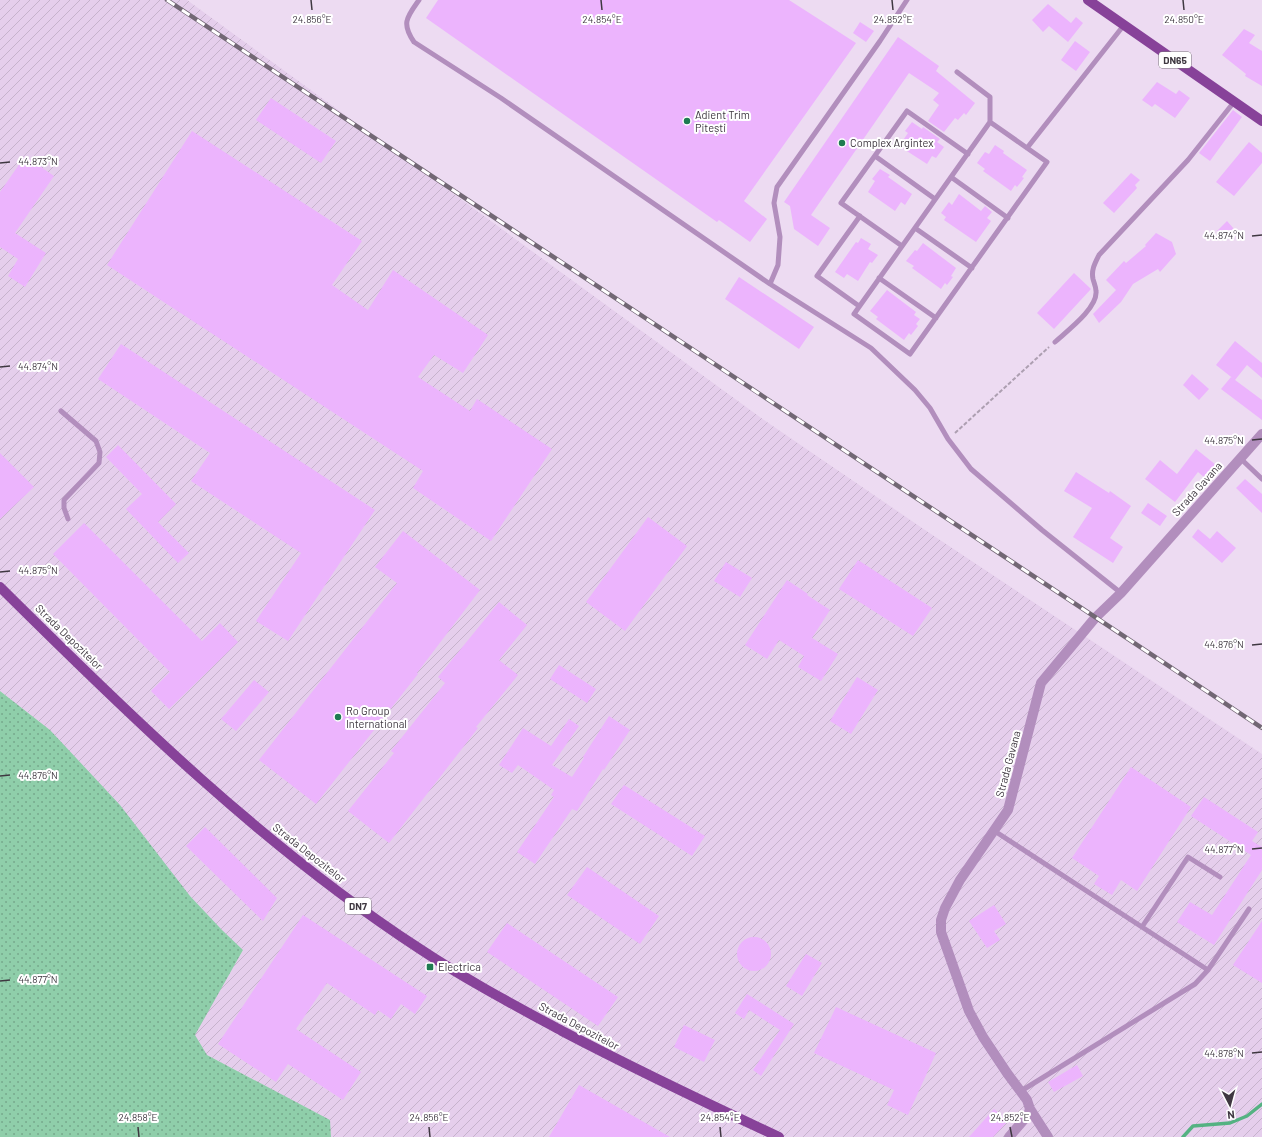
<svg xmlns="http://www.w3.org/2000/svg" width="1262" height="1137" viewBox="0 0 1262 1137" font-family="Barlow,sans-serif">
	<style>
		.industrial { fill: url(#industrial-furrows) }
		.grass { fill: url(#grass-dots) }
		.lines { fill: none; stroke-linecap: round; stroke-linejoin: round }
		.stream { stroke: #54b282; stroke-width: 3.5 }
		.building { fill: #ecb4fd }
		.path { stroke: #ad9fb1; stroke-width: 2; stroke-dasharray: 4 2; stroke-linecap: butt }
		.lane { stroke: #b28ebd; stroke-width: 5 }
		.street { stroke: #b28ebd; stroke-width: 10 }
		.primary { stroke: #874299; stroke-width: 10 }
		.rail-casing { stroke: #726774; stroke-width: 4.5 }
		.rail { stroke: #fff; stroke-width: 3; stroke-dasharray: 9; stroke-linecap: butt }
		.ticks { fill: none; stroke: #3f3841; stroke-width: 1.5 }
		.poi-dot { fill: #1e7b51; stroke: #fff; stroke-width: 1.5 }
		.labels { text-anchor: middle; stroke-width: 4; stroke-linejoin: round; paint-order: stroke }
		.shield { fill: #fff; stroke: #79747a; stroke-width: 1 }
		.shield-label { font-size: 10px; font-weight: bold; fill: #3f3841 }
		.poi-label { font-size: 11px; fill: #3f3841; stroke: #fff; text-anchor: start }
		.street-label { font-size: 11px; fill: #3f3841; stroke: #fff }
		.ticks-label { font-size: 10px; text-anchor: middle; fill: #3f3841; stroke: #fff; stroke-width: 4; stroke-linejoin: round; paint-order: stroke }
	</style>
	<defs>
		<pattern id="industrial-furrows" width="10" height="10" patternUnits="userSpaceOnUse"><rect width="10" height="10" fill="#e5ceec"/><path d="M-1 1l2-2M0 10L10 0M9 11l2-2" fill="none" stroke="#c6b2cc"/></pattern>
		<pattern id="grass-dots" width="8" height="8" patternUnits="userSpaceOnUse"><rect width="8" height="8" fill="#8fceaa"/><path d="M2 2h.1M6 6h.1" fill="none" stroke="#76a88c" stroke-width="1.8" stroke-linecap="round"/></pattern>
	</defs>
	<rect width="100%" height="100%" fill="#eddbf2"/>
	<path class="industrial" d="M0,0H187L764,420L928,532L1262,754V1137H331L329,1120L207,1055L194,1035L243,950L222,930L190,896L50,730L0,691Z"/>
	<path class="grass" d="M0,691L50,730L120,805L190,896L222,930L243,950L195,1035L207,1055L330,1120L331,1137H0Z"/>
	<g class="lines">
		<path class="stream" d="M1183,1137L1193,1126L1230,1123L1247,1116L1262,1104"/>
	</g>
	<path class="building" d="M438,0H789L856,43L744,201L767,219L750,242L719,220L717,222L426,18Z
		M1048,4L1071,23L1076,17L1083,23L1068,42L1049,26L1043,32L1032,20Z
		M860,22L874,31L866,42L853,33Z
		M1244,29L1255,35L1249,43L1262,51V86L1245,76L1246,74L1222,55Z
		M898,37L939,66L936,71L975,103L966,115L964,113L958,120L955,118L944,132L928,121L939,105L933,100L939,93L909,73L811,215L830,228L818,246L794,229L790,206L784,202Z
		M1075,41L1090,52L1076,71L1061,60Z
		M1157,82L1176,94L1179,90L1190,98L1175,118L1155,104L1152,107L1142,100Z
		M271,98L336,141L321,163L256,120Z
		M1233,110L1242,117L1210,161L1199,153Z
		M912,122L922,129L923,127L940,139L937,142L944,147L936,158L932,156L927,164L899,146L908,133L905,131Z
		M192,131L362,241L332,285L368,310L393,270L488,335L463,373L434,355L418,377L470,411L477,399L552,449L491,541L413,488L423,471L107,265Z
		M1249,142L1262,153V163L1234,196L1216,182Z
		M995,145L1004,151L1003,153L1027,170L1022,177L1024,178L1017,187L1015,185L1011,191L983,171L985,169L977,163L985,152L989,154Z
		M25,156L54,176L15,233L46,253L25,287L8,276L18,259L0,247V192Z
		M880,169L890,175L888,177L912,194L905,205L901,202L895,211L868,192L875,181L872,179Z
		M1131,173L1140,180L1135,185L1137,188L1114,213L1103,203Z
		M959,194L981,211L985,206L992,212L987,218L991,221L976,242L944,220L946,217L941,213L949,202L952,205Z
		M1227,221L1234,229L1225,238L1217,231Z
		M1156,233L1172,242L1176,254L1160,272L1158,269L1133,284L1121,302L1099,323L1093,314L1116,290L1106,280L1124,261L1126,263L1146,246L1145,245Z
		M861,238L871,244L868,249L878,255L872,263L870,262L858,281L847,274L844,278L835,272L856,242L858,243Z
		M923,243L956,268L951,276L953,277L947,285L945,283L941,289L912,268L914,266L906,261L915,250L917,251Z
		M1074,273L1091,289L1054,329L1037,313Z
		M739,277L814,327L799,349L725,299Z
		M887,290L916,312L914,315L920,319L916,324L918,326L911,335L909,333L904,340L876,319L878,317L870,311Z
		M1235,341L1262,363V378L1247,365L1235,380L1216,365Z
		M121,344L375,510L288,641L256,621L301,553L191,481L210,453L98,379Z
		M1192,374L1209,389L1199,400L1183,385Z
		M1231,377L1262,400V420L1221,389Z
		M118,445L176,504L158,522L189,553L178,563L126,509L142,494L106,457Z
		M1196,449L1216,465L1205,478L1198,472L1175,502L1145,479L1160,460L1177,474Z
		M0,453L34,487L0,519Z
		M1076,472L1109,493L1110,491L1131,506L1110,538L1123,547L1113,563L1073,537L1092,508L1064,491Z
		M1245,479L1262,494V513L1236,488Z
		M1148,503L1167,516L1160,526L1141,513Z
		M648,517L687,546L625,631L586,602Z
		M84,523L202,641L220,623L238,642L169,709L151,691L170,672L53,554Z
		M1198,529L1210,539L1217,531L1236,548L1222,563L1192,537Z
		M403,531L480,590L417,673L418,674L316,804L259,760L397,583L375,567Z
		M858,560L932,608L913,636L839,589Z
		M726,562L752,578L740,597L714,581Z
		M787,580L808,594L807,595L830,610L812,638L838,654L821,681L798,667L804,656L779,640L767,659L745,645Z
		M499,602L527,625L499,660L518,675L476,727L478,728L389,843L348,811L394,753L391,751L445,683L438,677Z
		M559,665L596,689L587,703L550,679Z
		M857,677L878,690L851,734L830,721Z
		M254,680L269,692L236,731L221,719Z
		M609,716L630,730L604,770L603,769L577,811L572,809L535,864L517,852L554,797L551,795L554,790L518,765L512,773L499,765L523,728L551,746L569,719L579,726L552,765L572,777L584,758L583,757Z
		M1131,767L1191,807L1137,891L1121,880L1112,895L1094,884L1099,876L1072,858Z
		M624,785L705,836L692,856L611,804Z
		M1204,797L1258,832L1252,841L1262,847V870L1214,945L1177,922L1190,902L1212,915L1251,855L1191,816Z
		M205,827L277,898L263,921L186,846Z
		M587,867L659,916L640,944L567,895Z
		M994,905L1006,924L994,931L1000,940L987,948L969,921Z
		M303,915L427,996L415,1014L401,1004L391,1019L378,1010L375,1015L327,983L296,1029L361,1072L343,1100L288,1064L276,1082L218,1044Z
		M1262,921V983L1233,965Z
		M507,923L618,997L598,1026L487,952Z
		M737 954a17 17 0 1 1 34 0a17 17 0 1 1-34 0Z
		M806,954L822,963L802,996L786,986Z
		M747,994L794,1024L761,1076L753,1070L780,1030L749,1010L744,1019L735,1013Z
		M836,1007L936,1053L908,1115L887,1105L894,1090L814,1053Z
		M684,1025L715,1040L704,1062L674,1047Z
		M1077,1065L1083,1076L1054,1092L1048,1082Z
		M579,1085L670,1137H549Z
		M994,1109L1008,1121L993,1137H969Z"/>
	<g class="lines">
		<path class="path" d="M955,433L1049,347"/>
		<path class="lane" d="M419,0C407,17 401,23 414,42L501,98L770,284L871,348L915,390L930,408L948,439L971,469L1042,530L1121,593
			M957,72L990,97V122L854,314L910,354L1047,162L990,122
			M1027,148L1124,25
			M875,156L935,199
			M951,177L1008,218
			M915,228L972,268
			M902,246L841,203L907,111L968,154
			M879,278L936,318
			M770,284L778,265L780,237L774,203L777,187L880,41L907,0
			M859,306L817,276L860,216
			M1055,342C1067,331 1098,308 1096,291C1096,287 1094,283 1093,279C1091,270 1095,263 1099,255L1188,160L1234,102
			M61,411L96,441L100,452L99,463L64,500V508L68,519
			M1240,458L1262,479
			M993,830L1208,970
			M1142,927L1188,857L1220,877
			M1021,1091L1195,984L1208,970L1249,909"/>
		<path class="street" d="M1030,1109L1048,1137
			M1009,1137L1028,1115L1030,1109L1027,1100L1007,1073L983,1037L969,1011L941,932V920L945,908L960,880L1008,810L1041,683L1095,618L1121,593L1262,434"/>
		<path class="primary" d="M1088,0L1262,121
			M0,587C131,717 265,848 420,949C465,979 514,1005 562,1031C633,1068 706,1103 779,1137"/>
		<g class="rail-casing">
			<path id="rail" d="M167,0L1262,728"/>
		</g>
		<use href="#rail" class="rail"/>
	</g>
	<path class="ticks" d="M311,0L312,10M601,0L602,10M892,0L893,10M1183,0L1184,10M0,163L10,162M1252,236L1262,235M0,367L10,366M1252,440L1262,439M0,572L10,571M1252,645L1262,644M0,776L10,775M1252,849L1262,848M0,981L10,980M1252,1053L1262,1052M138,1127L139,1137M429,1127L430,1137M720,1127L721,1137M1010,1127L1012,1137"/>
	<g class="poi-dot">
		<circle cx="687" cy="121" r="4"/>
		<circle cx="842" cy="143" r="4"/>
		<circle cx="338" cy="717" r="4"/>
		<rect x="426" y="963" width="8" height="8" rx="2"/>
	</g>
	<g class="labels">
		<g class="shield">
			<rect x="1159" y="52" width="32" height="16" rx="3"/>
			<rect x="345" y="898" width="26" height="16" rx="3"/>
		</g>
		<g class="shield-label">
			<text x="1175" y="64">DN65</text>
			<text x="358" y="910">DN7</text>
		</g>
		<g class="poi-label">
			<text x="695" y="119">Adient Trim<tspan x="695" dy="13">Pitești</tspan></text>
			<text x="850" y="147">Complex Argintex</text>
			<text x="346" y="715">Ro Group<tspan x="346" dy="13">International</tspan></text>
			<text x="438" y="971">Electrica</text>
		</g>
		<g class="street-label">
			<text transform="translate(1197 489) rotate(-48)" y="4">Strada Gavana</text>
			<text transform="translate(69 637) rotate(44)" y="4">Strada Depozitelor</text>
			<text transform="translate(1008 764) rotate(-75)" y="4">Strada Gavana</text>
			<text transform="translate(309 853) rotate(38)" y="4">Strada Depozitelor</text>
			<text transform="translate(579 1026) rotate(28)" y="4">Strada Depozitelor</text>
		</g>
	</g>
	<g class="ticks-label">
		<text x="312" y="23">24.856°E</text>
		<text x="602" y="23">24.854°E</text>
		<text x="893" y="23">24.852°E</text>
		<text x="1184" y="23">24.850°E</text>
		<text x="38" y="165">44.873°N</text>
		<text x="1224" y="239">44.874°N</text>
		<text x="38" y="370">44.874°N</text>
		<text x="1224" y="444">44.875°N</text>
		<text x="38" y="574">44.875°N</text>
		<text x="1224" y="648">44.876°N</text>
		<text x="38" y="779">44.876°N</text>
		<text x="1224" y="853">44.877°N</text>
		<text x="38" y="983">44.877°N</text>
		<text x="1224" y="1057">44.878°N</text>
		<text x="138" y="1121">24.858°E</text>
		<text x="429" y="1121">24.856°E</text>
		<text x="720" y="1121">24.854°E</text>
		<text x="1010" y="1121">24.852°E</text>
	</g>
	<g transform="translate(1230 1105) rotate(174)" stroke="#ffffff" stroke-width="3" paint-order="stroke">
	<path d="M0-3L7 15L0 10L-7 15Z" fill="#3f3841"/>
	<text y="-6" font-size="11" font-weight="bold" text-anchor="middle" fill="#3f3841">N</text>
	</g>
</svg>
